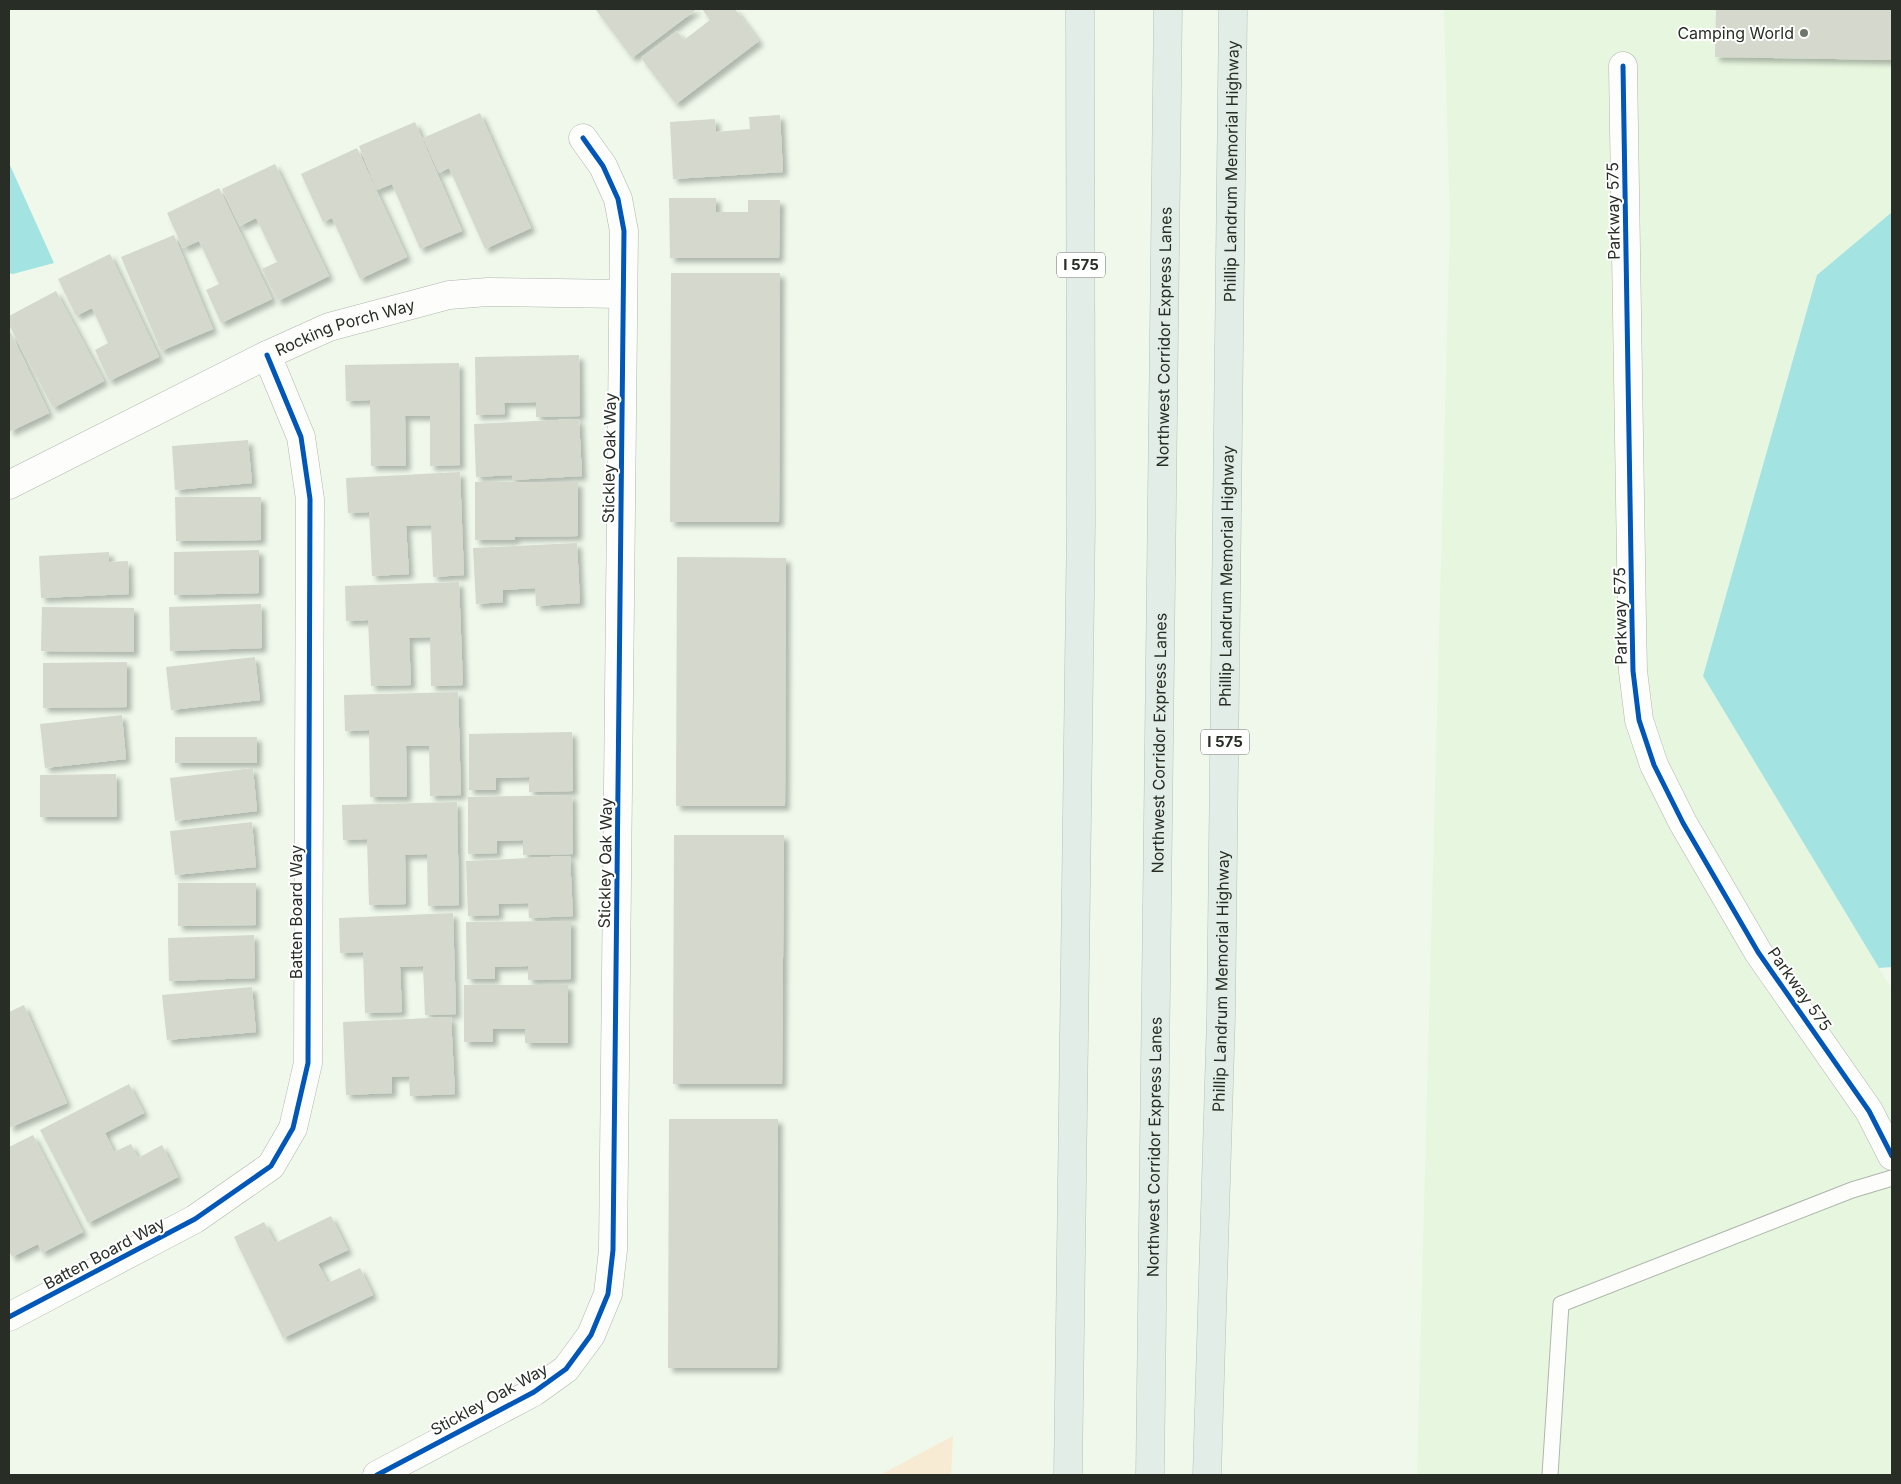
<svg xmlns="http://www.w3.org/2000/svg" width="1901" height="1484" viewBox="0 0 1901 1484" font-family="Inter,sans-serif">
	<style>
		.built { fill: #e7f6df }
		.green { fill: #f7ebd3 }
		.water { fill: #a3e4e2 }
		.building { fill: #d5d8cd; filter: url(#shadow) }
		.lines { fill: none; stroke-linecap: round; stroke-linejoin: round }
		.service-casing { stroke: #afb6ac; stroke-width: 17 }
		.minor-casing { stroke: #afb6ac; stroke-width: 29 }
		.motorway-casing { stroke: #b3c2b7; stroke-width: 29 }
		.service { stroke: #fdfefc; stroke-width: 15 }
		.minor { stroke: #fdfefc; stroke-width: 28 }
		.motorway { stroke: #e2ede7; stroke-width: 28 }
		.cycleway-casing { stroke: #fff; stroke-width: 8 }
		.cycleway { stroke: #0057b8; stroke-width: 5 }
		.poi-dot { fill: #6e756a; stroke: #fff; stroke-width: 2 }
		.labels { text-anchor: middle; stroke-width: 4; stroke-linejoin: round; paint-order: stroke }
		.shield { fill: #fff; stroke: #686d66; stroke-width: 1 }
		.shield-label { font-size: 15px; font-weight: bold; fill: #282e25 }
		.poi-label { font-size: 16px; fill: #282e25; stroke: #fff; text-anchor: end }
		.street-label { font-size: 16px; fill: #282e25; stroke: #fff }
	</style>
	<defs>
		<filter id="shadow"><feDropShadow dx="4.5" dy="4.5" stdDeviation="2.5" flood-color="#0004"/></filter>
	</defs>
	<rect width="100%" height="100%" fill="#eff8eb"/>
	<path class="built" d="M1444,9H1892V212L1817,275L1703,675L1892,990V1475H1417L1450,224Z"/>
	<path class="green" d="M953,1436L951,1475H880Z"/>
	<path class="water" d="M9,163L54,263L13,274L9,273Z
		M1892,212V967L1879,968L1703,676L1817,275Z"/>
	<path class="building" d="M598,9H697L632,58L596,10Z
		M702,9H735L759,41L676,104L641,58L677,31L684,40L710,20Z
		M1716,9H1892V60L1715,57Z
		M480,113L531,228L485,249L449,168L439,173L423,138Z
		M780,115L783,172L673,179L670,122L715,119L716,132L750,129L749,117Z
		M415,122L462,231L420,249L392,184L377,190L359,146Z
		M357,148L407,257L360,279L332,218L323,222L301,174Z
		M275,164L329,276L278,301L262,269L277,262L256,218L240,226L222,189Z
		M219,188L272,299L221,323L206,290L219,284L199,241L183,248L167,213Z
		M669,198H716V212H748V200H780L779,258H670Z
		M174,235L213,329L161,351L121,257Z
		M110,254L159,357L109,381L95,350L108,343L92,308L76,316L58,279Z
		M671,273H780L779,522H670Z
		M56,291L104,381L53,408L9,325V316Z
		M9,329L49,413L9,432Z
		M579,355L580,416L536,417V402L504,403L505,414L476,415L475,357Z
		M459,363L460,465L430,466V416H405L406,466H371L370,400L346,401L345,365Z
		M579,419L582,476L512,480V475L476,477L474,424Z
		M248,440L252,483L175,490L172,446Z
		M460,472L464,575L433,577L431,525L406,526L409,574L372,576L369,512L348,513L346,478Z
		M475,482H578V536L515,537V540H475Z
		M175,497H261V540L176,541Z
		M577,543L580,603L536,606L535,588L503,590V602L476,604L473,548Z
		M259,550V593L174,595V552Z
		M109,552V562L128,561L129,594L41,598L39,556Z
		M677,557L786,558L785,806H676Z
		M459,582L463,685L431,686L430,637L409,638L411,685L371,686L368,620L346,621L345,586Z
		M261,604L262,648L170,651L169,607Z
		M42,607L134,608V652L41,651Z
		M255,657L260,700L171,710L166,667Z
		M127,662V707L43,708V663Z
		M458,692L461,795L430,796L429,746H406L407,797H370L369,730L345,731L344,695Z
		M122,715L126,759L45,768L40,724Z
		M572,732L573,791L529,792V777L496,778V790H469V734Z
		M175,737H257V763H175Z
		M253,768L257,811L175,821L170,778Z
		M116,774L117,817H40V775Z
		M572,795L573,854L523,855V840L497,841V853L468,854V797Z
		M457,802L459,905L428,906L427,854L405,855L406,904L369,905L367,839L343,840L342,805Z
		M252,822L256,867L175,875L170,831Z
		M674,835H784L782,1084H673Z
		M570,856L573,916L529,918L528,903L498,904L499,915L468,916L466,861Z
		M178,883H256V925L178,926Z
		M453,913L456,1014L425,1015L423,966L400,967L402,1012L365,1013L363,952L340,953L339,918Z
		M571,921V979L528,980V966L495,967V979H467L466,922Z
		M254,935L255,978L169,981L168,938Z
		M464,985H568V1043H525V1029H493V1042H464Z
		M252,987L256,1032L167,1040L162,995Z
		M24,1005L67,1103L9,1128V1012Z
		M451,1017L455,1094L410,1096L409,1076L392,1077V1093L346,1095L343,1022Z
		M129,1084L144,1113L105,1133L114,1152L131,1144L138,1158L162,1145L178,1177L88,1223L40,1130Z
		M669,1119H778L777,1368H668Z
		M33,1135L83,1232L42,1253L38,1244L12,1257L9,1250V1147Z
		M331,1216L348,1250L318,1264L328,1283L360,1268L373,1295L283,1338L234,1237L264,1222L275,1243Z"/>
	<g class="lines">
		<g class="service-casing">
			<path id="service" d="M1550,1475L1561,1304L1852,1190L1892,1178"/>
		</g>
		<g class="minor-casing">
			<g id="minor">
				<path d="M1623,66L1632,622L1633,671L1639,720L1654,765L1683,823L1758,952L1869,1111L1892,1156"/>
				<path id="s1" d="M9,485L267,355L329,327L449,295L488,292L623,294"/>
				<path d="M9,1317L195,1219L271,1166L293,1128L308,1063L310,499L301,437L267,355"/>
				<path d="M377,1475L534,1392L566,1369L591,1335L608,1294L613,1250L624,231L618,199L603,166L583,138"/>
			</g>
		</g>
		<g class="motorway-casing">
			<g id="motorway">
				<path d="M1068,1475L1081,522L1080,9"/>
				<path id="s2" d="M1150,1475L1168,9"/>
				<path id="s3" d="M1207,1475L1221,1017L1233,9"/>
			</g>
		</g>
		<use href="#service" class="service"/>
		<use href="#minor" class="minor"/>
		<use href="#motorway" class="motorway"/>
		<g class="cycleway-casing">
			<path id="cycleway" d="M1623,66L1632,622L1633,671L1639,720L1654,765L1683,823L1758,952L1869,1111L1892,1156
				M9,1317L195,1219L271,1166L293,1128L308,1063L310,499L301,437L267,355
				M377,1475L534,1392L566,1369L591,1335L608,1294L613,1250L624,231L618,199L603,166L583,138"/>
		</g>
		<use href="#cycleway" class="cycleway"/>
	</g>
	<circle class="poi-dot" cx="1804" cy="33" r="5"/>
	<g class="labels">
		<g class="shield">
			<rect x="1057" y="252.5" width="48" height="25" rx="4"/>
			<rect x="1201" y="729.5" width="48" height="25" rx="4"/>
		</g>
		<g class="shield-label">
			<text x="1081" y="270">I 575</text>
			<text x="1225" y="747">I 575</text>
		</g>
		<g class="poi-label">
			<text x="1794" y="39">Camping World</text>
		</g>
		<g class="street-label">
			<text dy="6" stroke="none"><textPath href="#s3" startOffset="1304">Phillip Landrum Memorial Highway</textPath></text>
			<text transform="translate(1613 211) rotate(-91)" y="6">Parkway 575</text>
			<text dy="6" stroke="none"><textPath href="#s1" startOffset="372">Rocking Porch Way</textPath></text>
			<text dy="6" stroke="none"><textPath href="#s2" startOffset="1138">Northwest Corridor Express Lanes</textPath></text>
			<text transform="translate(609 458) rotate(-89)" y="6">Stickley Oak Way</text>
			<text dy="6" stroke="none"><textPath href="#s3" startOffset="899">Phillip Landrum Memorial Highway</textPath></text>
			<text transform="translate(1620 616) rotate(-91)" y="6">Parkway 575</text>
			<text dy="6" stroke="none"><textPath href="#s2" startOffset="732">Northwest Corridor Express Lanes</textPath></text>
			<text transform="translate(605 863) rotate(-89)" y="6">Stickley Oak Way</text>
			<text transform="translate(296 912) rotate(-90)" y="6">Batten Board Way</text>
			<text dy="6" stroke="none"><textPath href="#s3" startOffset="494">Phillip Landrum Memorial Highway</textPath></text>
			<text transform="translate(1800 989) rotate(55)" y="6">Parkway 575</text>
			<text dy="6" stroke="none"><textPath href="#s2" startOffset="328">Northwest Corridor Express Lanes</textPath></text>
			<text transform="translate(104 1253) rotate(-28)" y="6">Batten Board Way</text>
			<text transform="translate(489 1399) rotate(-29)" y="6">Stickley Oak Way</text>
		</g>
	</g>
	<rect width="1901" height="1484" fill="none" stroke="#282e25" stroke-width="20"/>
</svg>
